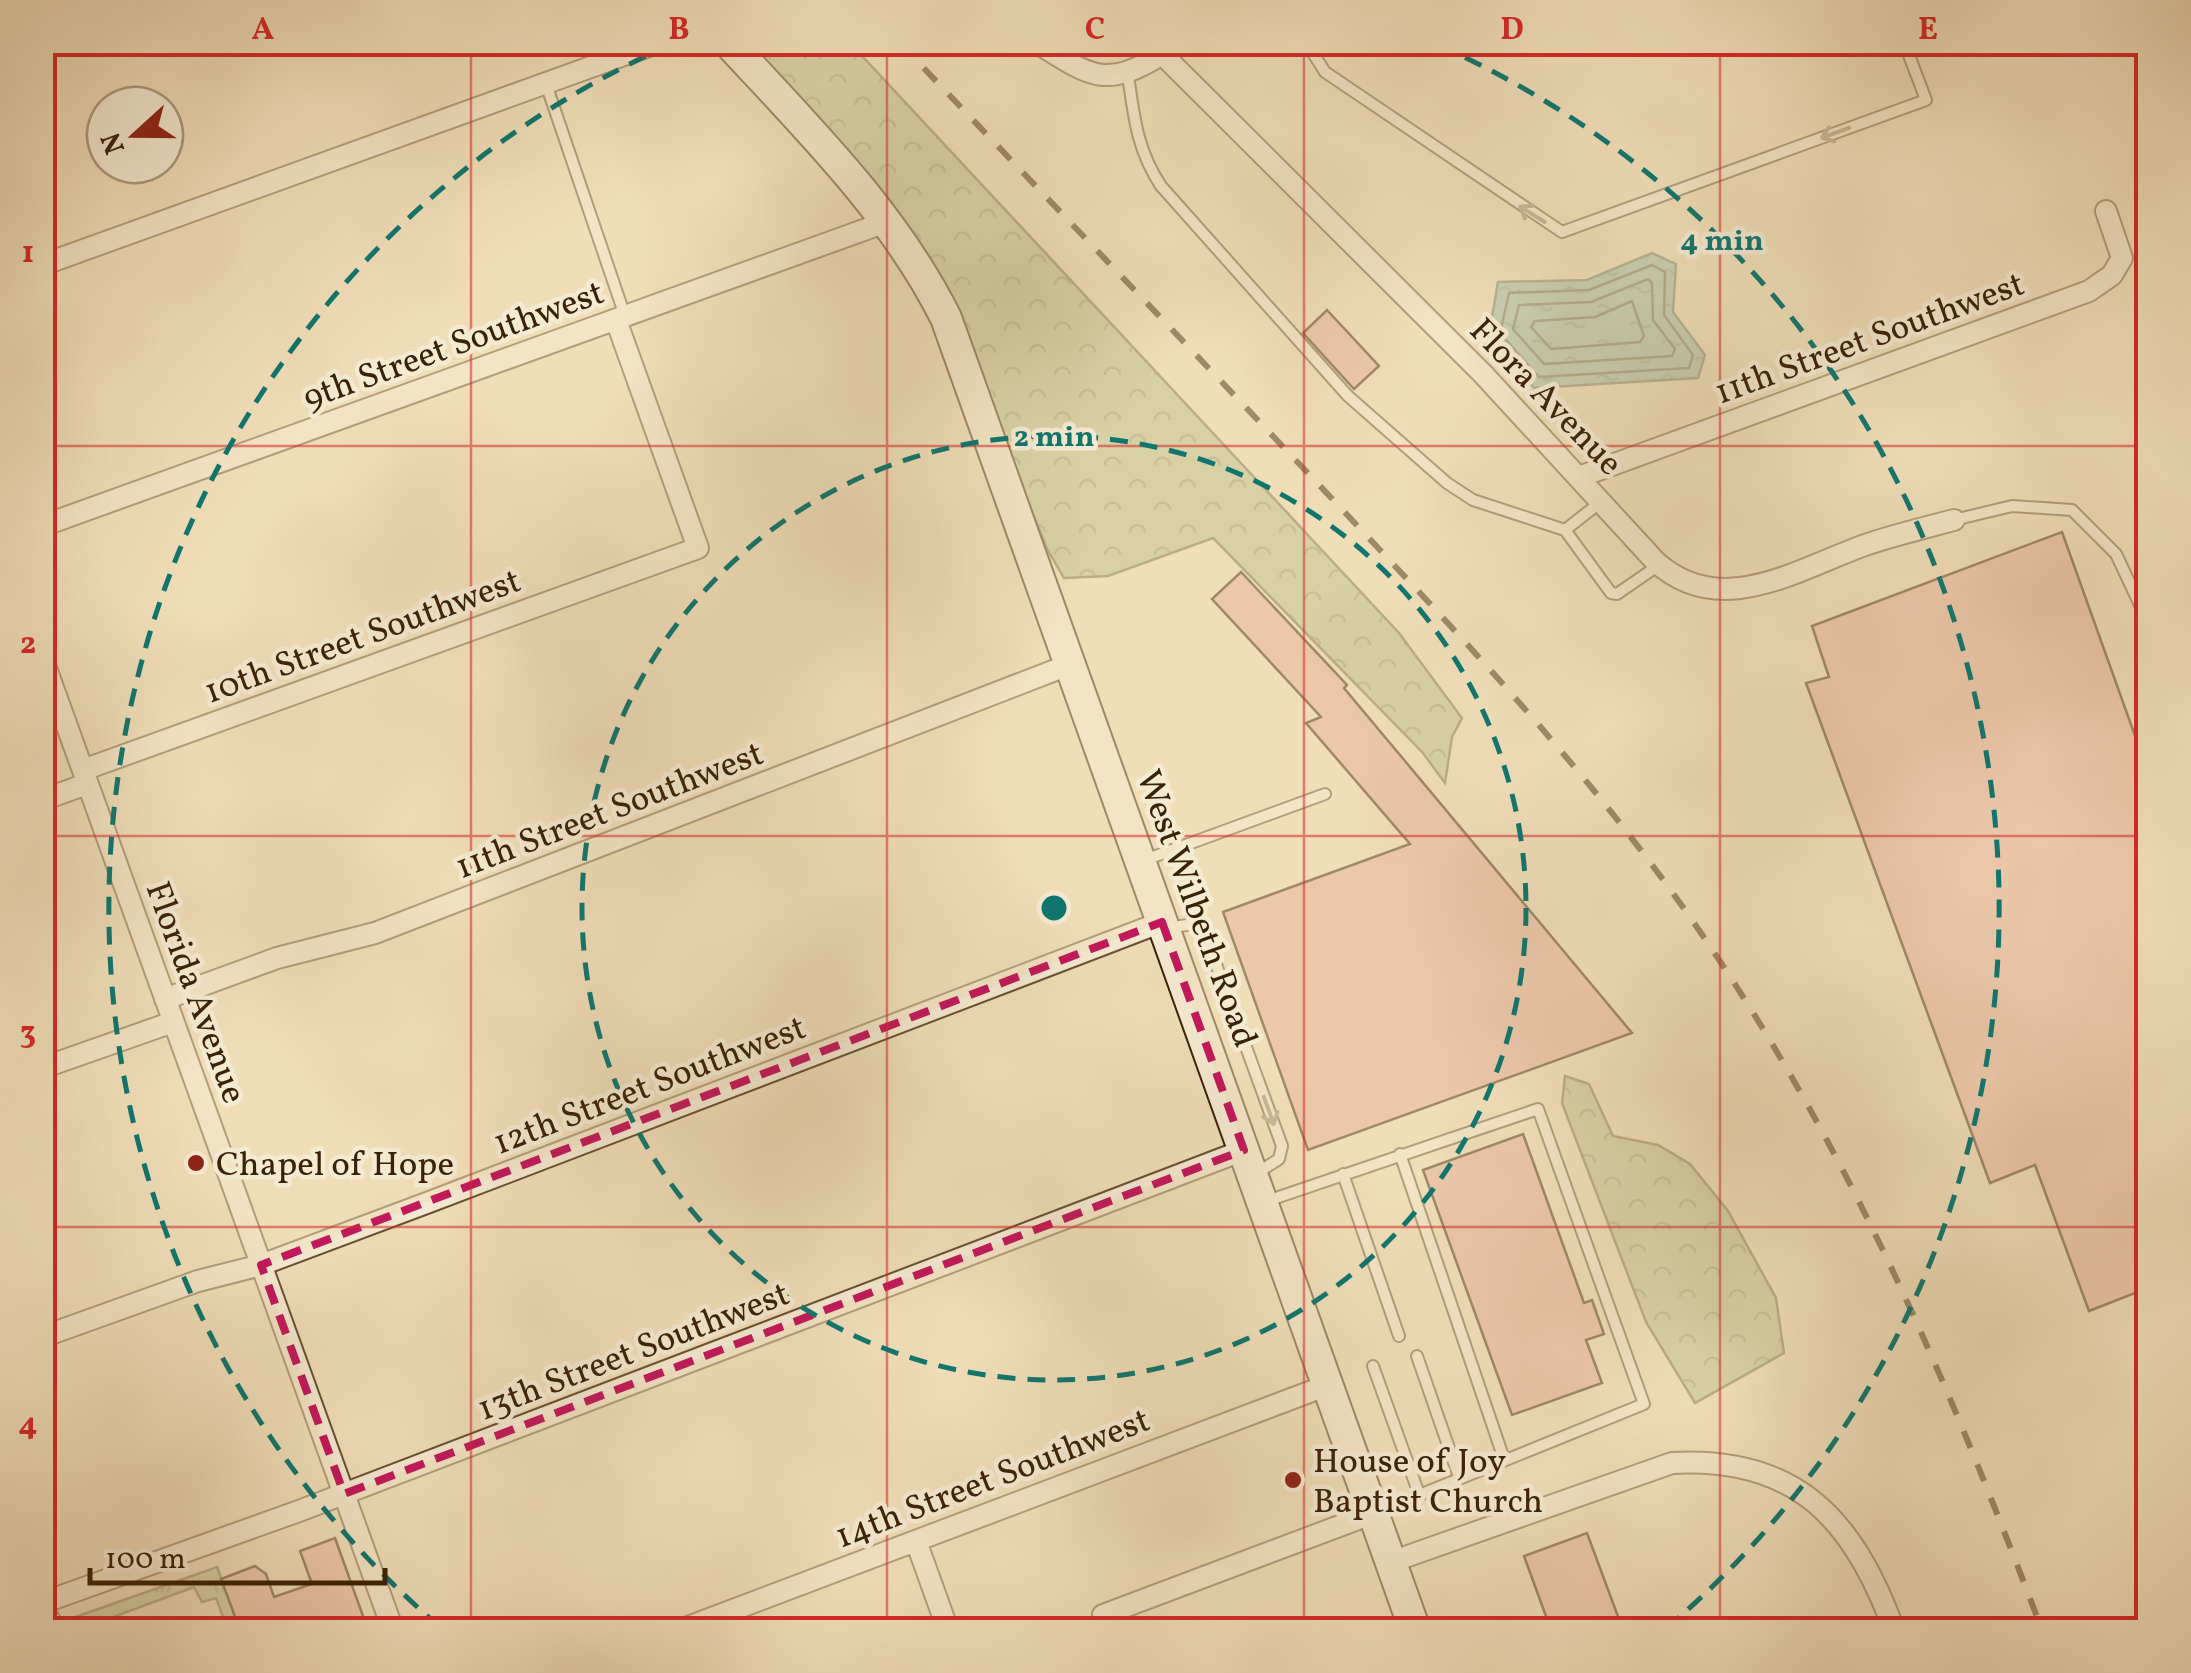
<svg xmlns="http://www.w3.org/2000/svg" width="2191" height="1673" viewBox="0 0 2191 1673" font-family="Vollkorn,serif">
	<style>
		.grass { fill: url(#grass-tufts); stroke: #7a724a; stroke-width: 2.5 }
		.forest { fill: url(#forest-crowns); stroke: #7a724a; stroke-width: 2.5 }
		.water { fill: url(#water-ripples); stroke: #747f67; stroke-width: 2.5 }
		.lines { fill: none; stroke-linecap: round; stroke-linejoin: round }
		.shore { stroke: #6a7057; stroke-width: 2.5 }
		.building { fill: #e6ad9a; stroke: #3a2205; stroke-width: 2.5 }
		.service-casing { stroke: #685132; stroke-width: 14 }
		.minor-casing { stroke: #685132; stroke-width: 24 }
		.secondary-casing { stroke: #3a2205; stroke-width: 34 }
		.service { stroke: #f5ead2; stroke-width: 10 }
		.minor { stroke: #f5ead2; stroke-width: 20 }
		.secondary { stroke: #f5ead2; stroke-width: 30 }
		.rail { stroke: #3a2205; stroke-width: 6; stroke-dasharray: 18 18; stroke-linecap: butt }
		.oneway { stroke: #98866c }
		.marked { fill: none; stroke: #c2185b; stroke-width: 8; stroke-dasharray: 20 12; stroke-linejoin: round }
		.grid { fill: none; stroke: #d62828; stroke-width: 2.5; stroke-opacity: 0.55 }
		.ring { fill: none; stroke: #0f766e; stroke-width: 5; stroke-dasharray: 18 12 }
		.poi-dot { fill: #8f2418; stroke: #f5ead2; stroke-width: 4 }
		.labels { text-anchor: middle; stroke-width: 9; stroke-linejoin: round; paint-order: stroke }
		.street-label { font-size: 35px; fill: #3a2205; stroke: #f5ead2 }
		.poi-label { font-size: 35px; fill: #3a2205; stroke: #f5ead2; text-anchor: start }
		.centre { fill: #0f766e; stroke: #f5ead2; stroke-width: 5 }
		.ring-label { font-size: 30px; text-anchor: middle; font-weight: bold; fill: #0f766e; stroke: #f5ead2; stroke-width: 9; stroke-linejoin: round; paint-order: stroke }
		.neatline { fill: none; stroke: #d62828; stroke-width: 4 }
		.grid-label { font-size: 32px; text-anchor: middle; font-weight: bold; fill: #d62828 }
	</style>
	<defs>
		<pattern id="grass-tufts" width="24" height="20" patternUnits="userSpaceOnUse" patternTransform="scale(2.5)"><rect width="24" height="20" fill="#bac18f"/><path d="M3 7l-1-3M5 7V3M7 7l1-3M15 17l-1-3M17 17v-4M19 17l1-3" fill="none" stroke="#989c73"/></pattern>
		<pattern id="forest-crowns" width="20" height="18" patternUnits="userSpaceOnUse" patternTransform="scale(2.5)"><rect width="20" height="18" fill="#bac18f"/><path d="M2 6a3 3 0 1 1 6 0M12 15a3 3 0 1 1 6 0" fill="none" stroke="#989c73"/></pattern>
		<pattern id="water-ripples" width="26" height="14" patternUnits="userSpaceOnUse" patternTransform="scale(2.5)"><rect width="26" height="14" fill="#9bbda9"/><path d="M2 4q2-2 4 0t4 0M15 11q2-2 4 0t4 0" fill="none" stroke="#86a290"/></pattern>
	</defs>
	<rect width="100%" height="100%" fill="#f0deb9"/>
	<filter id="stains"><feTurbulence type="fractalNoise" baseFrequency=".002" numOctaves="4"/><feColorMatrix values="0 0 0 0 .2 0 0 0 0 .09 0 0 0 0 .02 0 0 0 .5 -.17"/></filter>
	<radialGradient id="worn" r=".72"><stop offset=".6" stop-color="#630" stop-opacity="0"/><stop offset="1" stop-color="#630" stop-opacity=".3"/></radialGradient>
	<path class="grass" d="M217,1567L240,1630H228L216,1598L202,1602L194,1587L86,1627V1630H74L67,1620Z"/>
	<path class="forest" d="M739,43H850L1399,633L1462,718L1452,737L1445,783L1423,753L1213,538L1108,576L1064,578L1047,549L967,350L904,227L849,151Z
		M1565,1076L1589,1084L1613,1136L1658,1145L1690,1164L1728,1211L1776,1298L1784,1353L1695,1403L1646,1322L1562,1103Z"/>
	<path class="water" d="M1652,253L1676,264L1673,312L1705,355L1698,378L1534,388L1489,335L1498,282L1587,280Z"/>
	<g class="lines">
		<path class="shore" d="M1652,265L1665,272L1664,315L1693,355L1689,368L1539,377L1500,333L1509,293L1589,290Z
			M1648,279L1652,283L1653,320L1675,349L1672,356L1544,364L1513,329L1519,305L1591,302Z
			M1632,301L1644,336L1640,342L1551,349L1531,327L1535,321L1595,317Z"/>
	</g>
	<path class="building" d="M1327,310L1379,366L1354,389L1303,333Z
		M2062,532L2148,772V1288L2089,1311L2035,1165L1990,1183L1806,683L1829,677L1812,626Z
		M1241,572L1347,685L1344,688L1632,1033L1308,1150L1223,912L1410,844L1306,723L1321,717L1212,599Z
		M1523,1134L1584,1303L1592,1300L1604,1334L1586,1340L1602,1383L1512,1415L1423,1170Z
		M1587,1533L1623,1630H1551L1524,1556Z
		M335,1538L368,1630H240L221,1579L255,1566L266,1574L274,1597L312,1584L300,1551Z"/>
	<g class="lines">
		<g class="service-casing">
			<path id="service" d="M1306,42L1325,72L1562,232L1926,100L1904,42
				M1163,54L1180,42
				M1128,75C1134,117 1137,150 1161,186L1348,396L1447,483L1473,500L1565,530
				M546,84L625,316
				M1602,501L1565,530L1611,593L1617,594L1659,565
				M1954,520L2012,506L2072,510L2116,554L2148,622
				M1142,861L1325,794
				M1166,928L1201,923L1282,1146L1279,1159L1257,1173
				M1400,1154L1504,1459
				M1343,1174L1399,1336
				M1264,1202L1538,1109L1644,1404L1375,1513
				M1417,1356L1459,1477
				M1373,1366L1419,1494
				M43,1602L62,1630"/>
		</g>
		<g class="minor-casing">
			<path id="minor" d="M1036,42C1090,76 1105,90 1162,54L1483,374L1656,562C1720,620 1796,570 1865,545C1894,535 1924,528 1954,520
				M42,265L660,42
				M1579,477L2089,291L2112,275L2122,258L2106,211
				M42,526L886,222
				M42,657L393,1630
				M83,770L698,548L616,320
				M42,800L87,784
				M165,999L277,958L375,933L1071,664
				M42,1068L173,1022
				M42,1337L198,1281L261,1265L432,1201L1162,922
				M916,1541L948,1630
				M1391,1562L1672,1463C1797,1456 1854,1520 1894,1630
				M42,1603L299,1511L1244,1150
				M1103,1615L1374,1513
				M680,1630L1328,1385"/>
		</g>
		<g class="secondary-casing">
			<path id="secondary" d="M728,42C808,129 893,212 946,318L1415,1630"/>
		</g>
		<use href="#service" class="service"/>
		<use href="#minor" class="minor"/>
		<use href="#secondary" class="secondary"/>
		<path class="rail" d="M899,42C1045,196 1192,350 1337,504C1466,642 1596,779 1703,936C1852,1154 1949,1384 2042,1630"/>
	</g>
	<defs><path id="oneway-shaft" d="M-6 0H5M1.5-3L5.5 0L1.5 3" fill="none" stroke-width="1.6" stroke-linecap="round" stroke-linejoin="round" transform="scale(2.5)"/></defs>
	<g class="oneway">
		<use href="#oneway-shaft" transform="translate(1835 133) rotate(160)"/>
		<use href="#oneway-shaft" transform="translate(1532 214) rotate(-148)"/>
		<use href="#oneway-shaft" transform="translate(1269 1111) rotate(70)"/>
	</g>
	<path d="M0 0H2191V1673H0ZM1162,922L1244,1150L344,1494L261,1265Z" fill="#f0deb9" fill-opacity=".55" fill-rule="evenodd"/>
	<path class="marked" d="M1162,922L1244,1150L344,1494L261,1265Z"/>
	<path class="grid" d="M471,42V1630M887,42V1630M1304,42V1630M1720,42V1630M42,446H2148M42,836H2148M42,1227H2148"/>
	<g class="ring">
		<circle cx="1054" cy="908" r="472"/>
		<path d="M440 1627A945 945 0 0 1 670 45M1438 45A945 945 0 0 1 1668 1627"/>
	</g>
	<g class="poi-dot">
		<circle cx="196" cy="1163" r="10"/>
		<circle cx="1293" cy="1480" r="10"/>
	</g>
	<g class="labels">
		<g class="street-label">
			<text transform="translate(1869 337) rotate(-20)" y="12">11th Street Southwest</text>
			<text transform="translate(453 344) rotate(-20)" y="12">9th Street Southwest</text>
			<text transform="translate(1547 396) rotate(46)" y="12">Flora Avenue</text>
			<text transform="translate(362 635) rotate(-20)" y="12">10th Street Southwest</text>
			<text transform="translate(609 809) rotate(-21)" y="12">11th Street Southwest</text>
			<text transform="translate(1198 908) rotate(70)" y="12">West Wilbeth Road</text>
			<text transform="translate(197 992) rotate(70)" y="12">Florida Avenue</text>
			<text transform="translate(649 1084) rotate(-21)" y="12">12th Street Southwest</text>
			<text transform="translate(633 1350) rotate(-21)" y="12">13th Street Southwest</text>
			<text transform="translate(992 1477) rotate(-21)" y="12">14th Street Southwest</text>
		</g>
		<g class="poi-label">
			<text x="216" y="1175">Chapel of Hope</text>
			<text x="1313" y="1472">House of Joy<tspan x="1313" dy="40">Baptist Church</tspan></text>
		</g>
	</g>
	<circle cx="1054" cy="908" r="15" class="centre"/>
	<g class="ring-label">
		<text x="1722" y="250">4 min</text>
		<text x="1054" y="446">2 min</text>
	</g>
	<rect width="2191" height="1673" fill="none" stroke="#f0deb9" stroke-width="110"/>
	<g transform="translate(135 135) rotate(249)"><circle r="48" fill="#f5ead2" stroke="#aa9a80" stroke-width="2.5"/>
	<path d="M0-8L18 38L0 25L-18 38Z" fill="#8f2418"/>
	<text y="-15" font-size="28" font-weight="bold" text-anchor="middle" fill="#3a2205">N</text>
	</g>
	<path d="M90 1568v15h295v-15" fill="none" stroke="#3a2205" stroke-width="5"/>
	<text x="105" y="1568" font-size="30" fill="#3a2205" stroke="#f5ead2" stroke-width="8" paint-order="stroke">100 m</text>
	<rect x="55" y="55" width="2081" height="1563" class="neatline"/>
	<g class="grid-label">
		<text x="263" y="39">A</text>
		<text x="679" y="39">B</text>
		<text x="1095" y="39">C</text>
		<text x="1512" y="39">D</text>
		<text x="1928" y="39">E</text>
		<text x="28" y="262">1</text>
		<text x="28" y="653">2</text>
		<text x="28" y="1043">3</text>
		<text x="28" y="1434">4</text>
	</g>
	<rect width="100%" height="100%" filter="url(#stains)"/>
	<rect width="100%" height="100%" fill="url(#worn)"/>
</svg>
